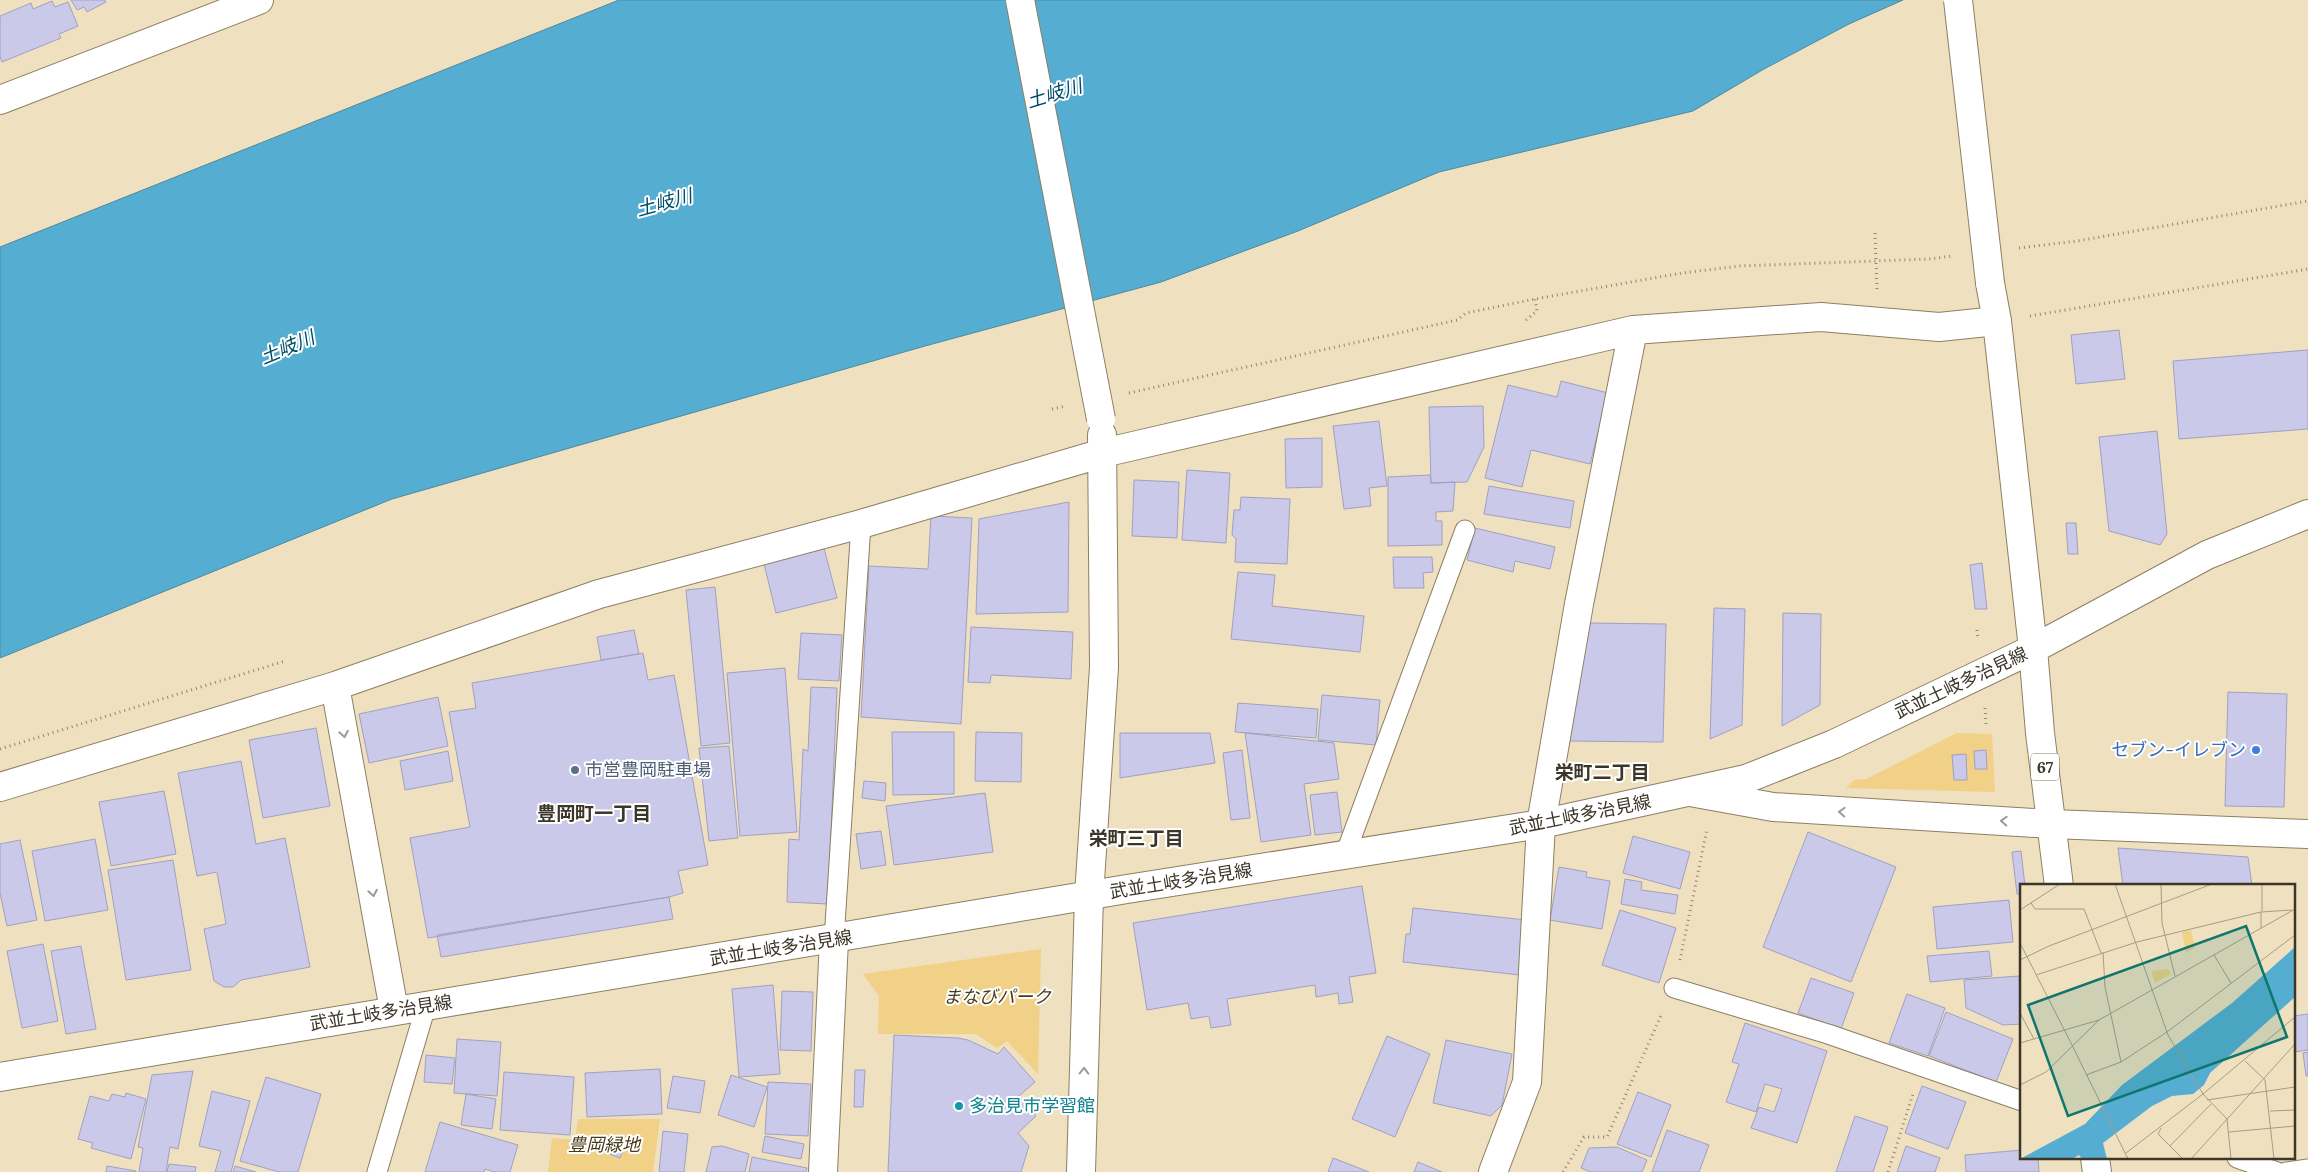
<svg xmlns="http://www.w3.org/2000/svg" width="2308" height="1172" viewBox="0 0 2308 1172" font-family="Lora,'Noto Sans JP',serif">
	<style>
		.green { fill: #f1d087 }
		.water { fill: #55add2; stroke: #4e899f }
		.building { fill: #cac9ea; stroke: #a1a0c0 }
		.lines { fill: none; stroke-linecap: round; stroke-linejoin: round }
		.service-casing { stroke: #8d7f62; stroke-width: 21 }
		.minor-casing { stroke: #8d7f62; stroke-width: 30 }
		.tertiary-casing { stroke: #8d7f62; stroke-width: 30 }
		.secondary-casing { stroke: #8d7f62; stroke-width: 30 }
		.primary-casing { stroke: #8d7f62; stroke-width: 30 }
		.path { stroke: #918771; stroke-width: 3; stroke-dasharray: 1 4; stroke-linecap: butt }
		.service { stroke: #fff; stroke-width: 19 }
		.minor { stroke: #fff; stroke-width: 28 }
		.tertiary { stroke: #fff; stroke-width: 28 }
		.secondary { stroke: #fff; stroke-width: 28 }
		.primary { stroke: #fff; stroke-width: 28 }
		.minor-bridge-casing { stroke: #8d7f62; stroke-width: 30; stroke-linecap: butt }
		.tertiary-bridge-casing { stroke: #8d7f62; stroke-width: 30; stroke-linecap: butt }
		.minor-bridge { stroke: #fff; stroke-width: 28 }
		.tertiary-bridge { stroke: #fff; stroke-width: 28 }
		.oneway { stroke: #9e9a94 }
		.shop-dot { fill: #3f7fe0; stroke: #fff; stroke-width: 2 }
		.service-dot { fill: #5c6f8a; stroke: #fff; stroke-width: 2 }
		.culture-dot { fill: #0f9aa8; stroke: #fff; stroke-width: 2 }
		.labels { text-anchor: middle; stroke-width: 4; stroke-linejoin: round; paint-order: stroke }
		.shield { fill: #fff; stroke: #767269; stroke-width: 1 }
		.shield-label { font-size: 16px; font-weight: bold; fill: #3c3629 }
		.street-label { font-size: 18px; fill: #3c3629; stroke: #fff }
		.shop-label { font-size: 18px; fill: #366cbe; stroke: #fff; text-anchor: end }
		.service-label { font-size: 18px; fill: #4e5e75; stroke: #fff; text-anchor: start }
		.park-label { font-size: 18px; font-style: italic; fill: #493b1a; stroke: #fff }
		.culture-label { font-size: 18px; fill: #0d838f; stroke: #fff; text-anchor: start }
		.water-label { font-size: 19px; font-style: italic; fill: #004d67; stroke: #fff }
		.neighbourhood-label { font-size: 19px; font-weight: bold; fill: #3c3629; stroke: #fff }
		.inset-road { fill: none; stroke: #a79c84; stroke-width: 1 }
		.view { fill: #0f766e; fill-opacity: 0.15; stroke: #0f766e; stroke-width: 2.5 }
		.inset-edge { fill: none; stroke: #3c3629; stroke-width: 2.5 }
	</style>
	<rect width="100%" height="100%" fill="#efe0c0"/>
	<path class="green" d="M1957,733L1992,734L1995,792L1846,788L1854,780L1866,779Z
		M1041,949L1038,1074L1007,1041L997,1048L976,1034H878L879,996L863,974Z
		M578,1119H660L653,1172H548L552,1138L575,1140Z"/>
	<path class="water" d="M619,0H1903L1849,24L1764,69L1693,111L1439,172L1298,231L1161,282L925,346L392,499L0,658V247Z"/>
	<path class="building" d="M71,0H105L106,2L87,12L84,7L77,10Z
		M52,1L55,7L68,2L78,26L59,34L61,38L2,62L0,57V16L31,3L33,9Z
		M2119,330L2125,379L2076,384L2071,335Z
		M2308,350V429L2179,439L2173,361Z
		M1561,381L1608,393L1590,464L1531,450L1522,487L1485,478L1508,385L1557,397Z
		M1483,406L1484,447L1467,482L1431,483L1429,407Z
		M1379,421L1387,486L1369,488L1371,506L1344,509L1333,426Z
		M2157,431L2167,534L2160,545L2109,531L2099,437Z
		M1322,438V487L1286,488L1285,439Z
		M1187,470L1230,473L1226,543L1182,540Z
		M1430,475L1431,483L1455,482L1453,511L1436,512V521H1442V545L1388,546V477Z
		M1134,480L1179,482L1177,538L1132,536Z
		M1489,486L1574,501L1570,528L1484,514Z
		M1241,497L1290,499L1287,564L1235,562L1236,539L1232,535L1234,510H1240Z
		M1069,502L1068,612L976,614L979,519Z
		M931,516L972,518L961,724L861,717L869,566L928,569Z
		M2066,523H2076L2078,554H2068Z
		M1475,528L1555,547L1550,569L1515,561L1513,572L1467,560Z
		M824,548L837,598L776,613L764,564Z
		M1393,557H1432L1433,572L1423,573L1424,588H1394Z
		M1982,563L1987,609H1975L1970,565Z
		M1238,572L1275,575L1272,606L1364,616L1360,652L1231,639Z
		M715,587L730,743L701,746L686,590Z
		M1714,608L1745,609L1742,725L1710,739Z
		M1783,613L1821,614L1820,705L1782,726Z
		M1588,623L1666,624L1663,742L1567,741Z
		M971,627L1073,632L1071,679L991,675L990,683L968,682Z
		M634,630L639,654L601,660L597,637Z
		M801,633L842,635L839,681L798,679Z
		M643,653L648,680L674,675L708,865L678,871L683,893L669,897L428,938L410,838L470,827L449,712L476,708L472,683Z
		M785,668L797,832L740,836L727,673Z
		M811,687L837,688L828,904L787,902L789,839L799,840L803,749L808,751Z
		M2228,692L2287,694L2284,807L2225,806Z
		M1322,695L1380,700L1376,745L1318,740Z
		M438,697L448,746L369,763L359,714Z
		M1238,703L1318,709L1316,738L1235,732Z
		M316,728L330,806L263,818L249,740Z
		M892,732H954V794L893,795Z
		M976,732L1022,733L1021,782L975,781Z
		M1120,733H1210L1215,763L1120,778Z
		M1245,733L1334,743L1339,779L1304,784L1311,835L1261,842Z
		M729,746L738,838L709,841L699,748Z
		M1242,750L1250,818L1231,820L1223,753Z
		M1986,750L1987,769H1975L1974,751Z
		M448,751L453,781L405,790L400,761Z
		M1966,754L1967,780H1954L1952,755Z
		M241,761L256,844L285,838L310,967L241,980L233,987H224L214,981L204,929L226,924L217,872L197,876L178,773Z
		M864,781L886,783L885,801L862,798Z
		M164,791L176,854L111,866L99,802Z
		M1337,792L1342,832L1315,835L1310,795Z
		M985,793L993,852L894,865L886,806Z
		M881,831L886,865L861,869L856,834Z
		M1808,832L1896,867L1851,982L1763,947Z
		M1633,836L1690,852L1680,889L1623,873Z
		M95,839L108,910L45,921L32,851Z
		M20,840L37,920L7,926L0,893V844Z
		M2118,848L2248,857L2252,886H2123Z
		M2021,851L2025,886H2022V894H2017L2012,852Z
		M173,860L191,970L126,980L108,870Z
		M1559,867L1587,872L1586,877L1610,881L1602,929L1550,920Z
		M1625,879L1642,882L1641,890L1678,895L1675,914L1621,904Z
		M1362,886L1376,973L1349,977L1353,1002L1339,1004L1338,993L1316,997L1315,985L1227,999L1231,1025L1211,1028L1209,1016L1191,1019L1188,1003L1147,1010L1133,923Z
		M669,897L673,919L441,957L437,935Z
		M2009,900L2013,942L1937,949L1933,907Z
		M1413,908L1526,920L1520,975L1403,962L1406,934H1410Z
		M1620,910L1676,928L1659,983L1602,965Z
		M43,944L58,1021L22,1028L7,951Z
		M81,946L96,1029L66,1034L51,951Z
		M1989,951L1992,976L1930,982L1927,956Z
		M2019,976L2022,1024L2003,1025L1966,1008L1964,980Z
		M1811,978L1854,993L1841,1029L1798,1013Z
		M773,985L780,1074L739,1077L732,989Z
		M782,991L813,992L811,1051L780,1050Z
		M1907,994L1945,1008L1928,1056L1889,1043Z
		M1946,1012L2013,1039L1996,1082L1929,1056Z
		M2308,1014V1050L2294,1052V1016Z
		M1745,1023L1827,1051L1797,1143L1751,1128L1759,1107L1774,1112L1782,1089L1765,1084L1756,1112L1726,1102L1739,1064L1732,1062Z
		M894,1035L958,1038L968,1040L998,1054L1004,1047L1035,1082L1019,1096L1036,1116L1018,1133L1029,1146L1021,1172H888Z
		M1387,1036L1430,1054L1395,1137L1352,1119Z
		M457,1039L501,1042L497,1096L454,1093Z
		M1446,1040L1512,1054L1502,1105L1491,1116L1433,1103Z
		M2308,1052V1076H2306L2303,1053Z
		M426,1055L455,1058L452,1084L424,1082Z
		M660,1069L662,1114L587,1117L585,1073Z
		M855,1070H865L863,1107H854Z
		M193,1071L178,1149L170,1147L166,1172H139L143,1148L138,1147L152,1075Z
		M504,1072L574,1077L570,1135L500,1130Z
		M731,1075L767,1087L754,1127L718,1115Z
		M673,1076L705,1081L700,1113L667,1108Z
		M266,1077L321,1094L298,1172H279L240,1161Z
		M768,1082L811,1084L808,1136L765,1134Z
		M1922,1086L1966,1102L1948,1149L1905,1133Z
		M212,1091L250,1101L231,1172H215L221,1151L199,1146Z
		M1638,1092L1671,1105L1651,1157L1617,1144Z
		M126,1093L146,1099L131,1159L91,1148L93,1143L78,1139L90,1096L109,1101L112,1094L125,1097Z
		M466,1094L496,1099L492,1129L461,1125Z
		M1855,1116L1888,1127L1873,1172H1836Z
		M440,1122L518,1145L510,1172H494L485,1169L484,1172H425Z
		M1667,1130L1709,1145L1699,1172H1652Z
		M663,1131L688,1134L684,1172H659Z
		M607,1136L626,1143L620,1158L602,1151Z
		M765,1136L804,1144L801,1159L762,1152Z
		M722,1146L749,1154L745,1172H706L712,1147Z
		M1906,1146L1940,1158L1935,1172H1897Z
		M1617,1147L1647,1160L1642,1172H1590L1581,1168L1589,1148Z
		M2022,1150V1158H2038L2039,1172H1966L1965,1155Z
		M752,1157L807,1168L806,1172H749Z
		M1333,1158L1369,1172H1328Z
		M1418,1162L1442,1172H1414Z
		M169,1164L196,1167L195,1172H167Z
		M107,1166L136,1171V1172H106Z
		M235,1166L256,1172H233Z"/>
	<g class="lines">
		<g class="service-casing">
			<path id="service" d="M1345,855L1465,530
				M834,940L861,524
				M1674,988L1828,1034L2022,1101
				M2237,1158L2277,1172
				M377,1172L426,1006
				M2286,1172L2308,1169"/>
		</g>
		<g class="minor-casing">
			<path id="minor" d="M0,100L259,0
				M335,686L394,1010
				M0,787L335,686L599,594L861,524L1103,453L1633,330L1821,317L1939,327L1997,321
				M1690,792L1773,807L2052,824L2308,834
				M823,1172L834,940
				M1081,1172L1089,896L1104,667L1102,435
				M1493,1172L1527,1082L1541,824L1579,604L1633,330"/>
		</g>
		<g class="tertiary-casing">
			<path id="tertiary" d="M1990,283L1997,321L2033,649"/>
		</g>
		<g class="secondary-casing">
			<path id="secondary" d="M0,1077L1127,889L1541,824L1746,779L1834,744L2033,649L2207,555L2308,514"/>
		</g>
		<g class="primary-casing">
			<path id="primary" d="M2033,649L2040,733L2059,886
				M2095,1158L2097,1172"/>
		</g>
		<path class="path" d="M1875,233L1877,290
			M2019,248L2077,241L2308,201
			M2030,316L2308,269
			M1526,320L1537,311L1535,299
			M1129,393L1457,320L1466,313L1535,299L1682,273L1740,266L1929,259L1953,256
			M1052,409L1066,406
			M1977,630L1978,639
			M1985,708L1986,725
			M0,749L285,661
			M1680,960L1707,829
			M1563,1172L1584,1137H1607L1662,1013
			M1888,1172L1913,1094"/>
		<use href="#service" class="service"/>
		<use href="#minor" class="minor"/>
		<use href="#tertiary" class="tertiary"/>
		<use href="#secondary" class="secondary"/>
		<use href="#primary" class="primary"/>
		<g class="minor-bridge-casing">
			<path id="minor-bridge" d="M1020,0L1101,419"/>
		</g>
		<g class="tertiary-bridge-casing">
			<path id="tertiary-bridge" d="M1958,0L1990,283"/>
		</g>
		<use href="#minor-bridge" class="minor-bridge"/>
		<use href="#tertiary-bridge" class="tertiary-bridge"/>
	</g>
	<defs><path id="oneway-chevron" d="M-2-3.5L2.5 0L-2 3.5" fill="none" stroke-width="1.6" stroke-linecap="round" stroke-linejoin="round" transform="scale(1.25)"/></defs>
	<g class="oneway">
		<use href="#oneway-chevron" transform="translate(344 734) rotate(80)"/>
		<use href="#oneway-chevron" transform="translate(1842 812) rotate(-177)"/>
		<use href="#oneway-chevron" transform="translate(2004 821) rotate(-177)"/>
		<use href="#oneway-chevron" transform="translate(373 893) rotate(80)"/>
		<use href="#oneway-chevron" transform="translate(1084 1071) rotate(-89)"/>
	</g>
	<circle class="shop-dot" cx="2256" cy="750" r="5"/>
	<circle class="service-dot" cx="575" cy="770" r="5"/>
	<circle class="culture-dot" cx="959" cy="1106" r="5"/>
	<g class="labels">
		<rect class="shield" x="2031" y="753.5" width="28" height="27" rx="4"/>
		<g class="shield-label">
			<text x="2045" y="773">67</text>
		</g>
		<g class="street-label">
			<text transform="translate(1961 683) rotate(-25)" y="6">武並土岐多治見線</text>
			<text transform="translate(1580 815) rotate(-11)" y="6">武並土岐多治見線</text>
			<text transform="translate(1181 881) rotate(-9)" y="6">武並土岐多治見線</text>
			<text transform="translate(781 948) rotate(-9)" y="6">武並土岐多治見線</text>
			<text transform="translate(381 1013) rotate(-9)" y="6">武並土岐多治見線</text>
		</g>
		<g class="shop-label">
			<text x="2246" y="756">セブン-イレブン</text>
		</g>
		<g class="service-label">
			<text x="585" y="776">市営豊岡駐車場</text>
		</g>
		<g class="park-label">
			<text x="997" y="1003">まなびパーク</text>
			<text x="604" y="1151">豊岡緑地</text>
		</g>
		<g class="culture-label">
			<text x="969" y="1112">多治見市学習館</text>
		</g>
		<g class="water-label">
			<text transform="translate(1054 93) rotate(-17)" y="7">土岐川</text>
			<text transform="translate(664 202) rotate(-15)" y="7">土岐川</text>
			<text transform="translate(287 347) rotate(-23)" y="7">土岐川</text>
		</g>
		<g class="neighbourhood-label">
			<text x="1602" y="779">栄町二丁目</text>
			<text x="594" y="820">豊岡町一丁目</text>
			<text x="1136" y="845">栄町三丁目</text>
		</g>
	</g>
	<g transform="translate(2020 884)">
		<rect width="275" height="275" fill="#efe0c0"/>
		<path d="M171,46L175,64L166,69L162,48ZM148,85L151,90L135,99L131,87Z" fill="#f1d087"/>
		<path d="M275,63V113L190,189L184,201L173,210L152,212L132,222L83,259L87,275H62L59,271L52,275H0L65,240L102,201L212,119Z" fill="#55add2"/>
		<path class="inset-road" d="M95,0L148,151L183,210L207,235L211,275M141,0L142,39L155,92M242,0V27M11,19L15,25H64L81,69M0,26L40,0M241,28V44M0,59L52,161M83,68L85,103L101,178M194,71L211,99M0,76L29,62L192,0M16,91L117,58L241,28L272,26M0,129L14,155M0,159L79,136M52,161L108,275M225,177L245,196L254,275M66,191L101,178L147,148L275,51M0,201L26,188L79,136L275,25M187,216L275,203M250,227L275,226M141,244L138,250L163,275M209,248L275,242M150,262L191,220M106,269L183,210L275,133M171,275L275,160"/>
		<path class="view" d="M226,42L267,153L48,232L8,121Z"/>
		<rect width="275" height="275" class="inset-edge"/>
	</g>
</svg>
